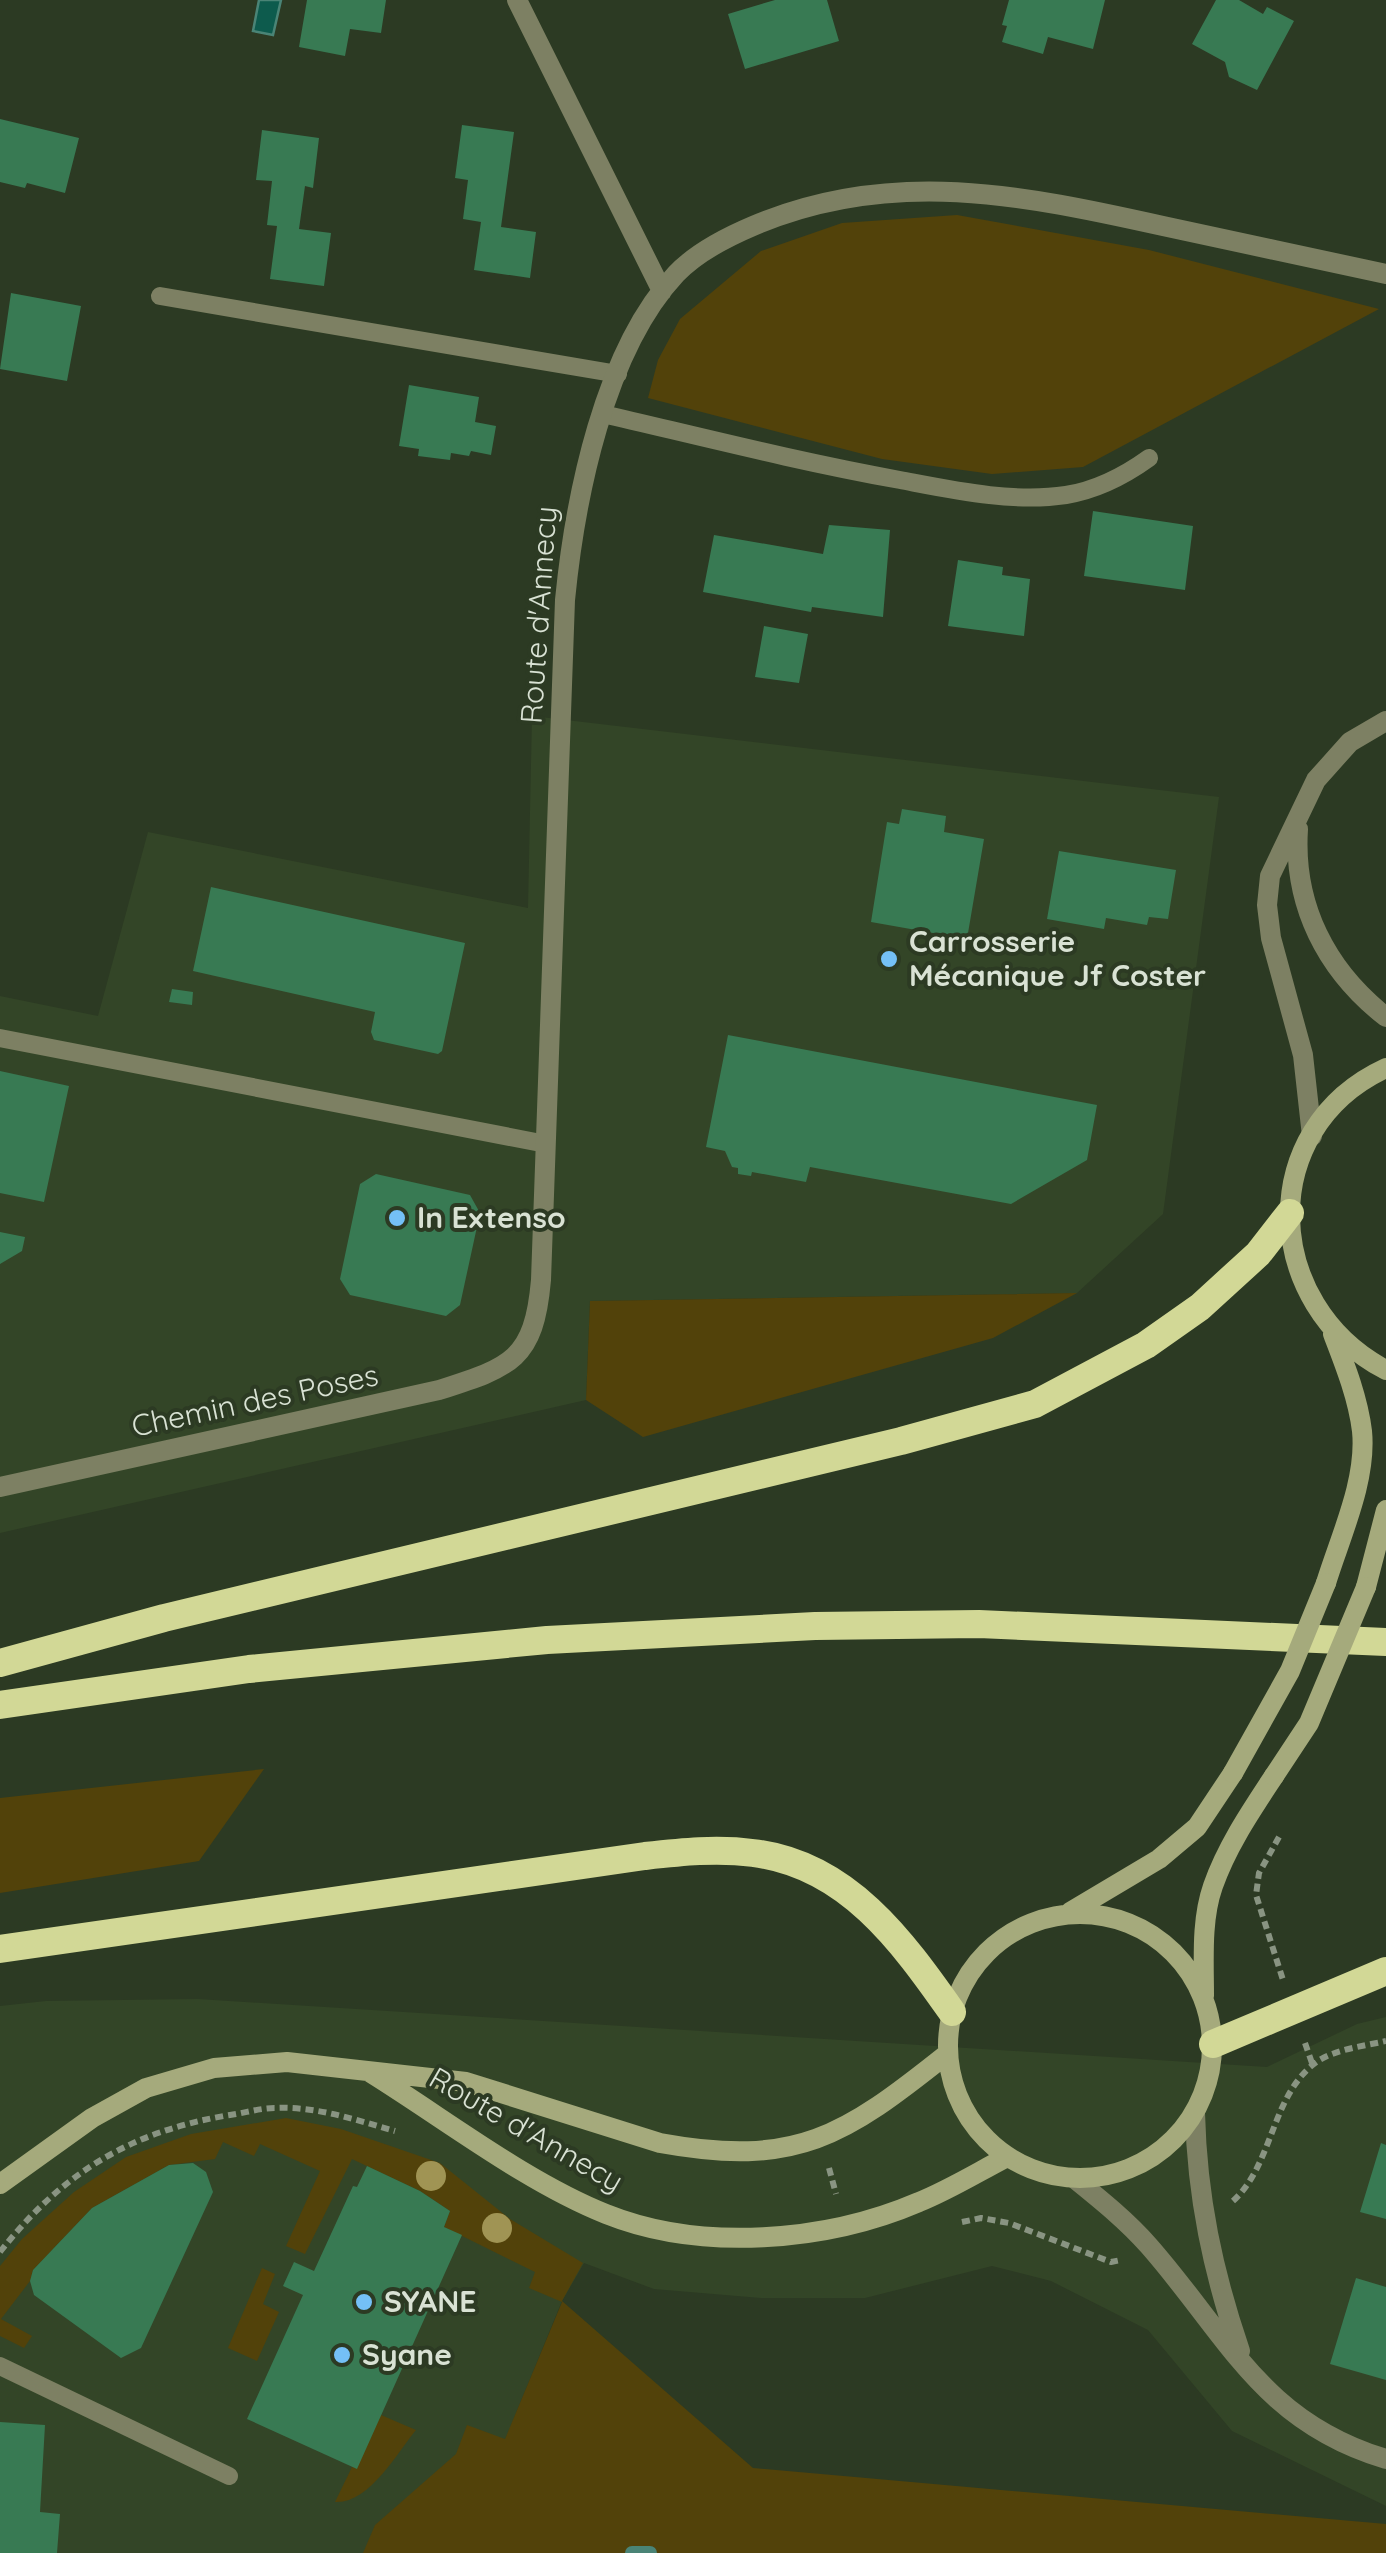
<svg xmlns="http://www.w3.org/2000/svg" width="1386" height="2553" viewBox="0 0 1386 2553" font-family="Quicksand,sans-serif">
	<style>
		.built { fill: #334527 }
		.green { fill: #52420a }
		.water { fill: #0d5b4d; stroke: #4a8476; stroke-width: 2.5 }
		.lines { fill: none; stroke-linecap: round; stroke-linejoin: round }
		.stream { stroke: #4a8476; stroke-width: 14 }
		.building { fill: #387a53 }
		.path { stroke: #899482; stroke-width: 6; stroke-dasharray: 8 5; stroke-linecap: butt }
		.service { stroke: #7d8063; stroke-width: 18 }
		.minor { stroke: #7d8063; stroke-width: 20 }
		.tertiary { stroke: #7d8063; stroke-width: 20 }
		.secondary { stroke: #a5aa7c; stroke-width: 20 }
		.trunk { stroke: #d2d896; stroke-width: 28 }
		.secondary-bridge { stroke: #a5aa7c; stroke-width: 20 }
		.tree { fill: #a09454 }
		.poi-dot { fill: #74c0f6; stroke: #2c3a23; stroke-width: 4 }
		.labels { text-anchor: middle; stroke-width: 8; stroke-linejoin: round; paint-order: stroke }
		.street-label { font-size: 30px; fill: #d9e2d4; stroke: #2c3a23 }
		.poi-label { font-size: 30px; font-weight: bold; fill: #d9e2d4; stroke: #2c3a23; text-anchor: start }
	</style>
	<rect width="100%" height="100%" fill="#2c3a23"/>
	<path class="built" d="M532,716L1219,797L1163,1214L1077,1293L590,1301L586,1400L0,1533V996L98,1016L148,832L528,908Z
		M198,1999L1267,2067L1357,2024L1386,2017V2506L1232,2431L1148,2330L1051,2281L992,2266L865,2298H761L654,2289L584,2263L562,2301L505,2440L396,2553H0V2006L46,2001Z"/>
	<path class="green" d="M957,215L1149,250L1379,309L1083,467L992,474L882,459L648,398L658,360L680,319L761,251L842,223Z
		M1077,1293L993,1338L643,1437L586,1400L590,1301Z
		M264,1769L199,1861L0,1893V1798Z
		M286,2118L341,2129L440,2163L510,2219L583,2263L562,2301L753,2468L1386,2524V2553H363L375,2525L456,2454L467,2425L505,2439L562,2302L529,2288L535,2272L444,2227L450,2211L420,2191L352,2159L305,2254L286,2246L320,2171L260,2144L254,2156L223,2142L215,2159L169,2165L92,2208L33,2270L30,2281L1,2319L32,2336L24,2348L0,2336V2266L22,2239L74,2192L126,2157L191,2134Z
		M262,2268L275,2274L263,2304L279,2312L257,2361L228,2348Z
		M381,2415L416,2430C397,2453 369,2504 335,2502L352,2467L356,2468Z"/>
	<path class="water" d="M259,0H281L273,35L253,31Z"/>
	<g class="lines">
		<path class="stream" d="M632,2553H650"/>
	</g>
	<path class="building" d="M307,0H386L381,33L350,29L345,56L299,47Z
		M775,0H827L839,41L745,69L728,14Z
		M1009,0H1105L1093,49L1048,37L1043,54L1002,42L1007,26L1002,25Z
		M1216,0H1239L1263,14L1267,7L1294,21L1257,90L1229,77L1225,62L1192,44Z
		M0,119L79,138L65,193L27,183L25,188L0,182Z
		M462,125L514,132L501,227L536,232L530,278L474,270L481,222L463,219L468,180L455,178Z
		M262,130L319,138L313,188L305,186L299,229L331,233L324,286L270,279L277,226L267,225L272,181L256,180Z
		M11,293L81,306L67,381L0,369Z
		M409,385L479,397L475,422L496,426L491,455L471,451L469,456L451,453L450,460L418,456L419,449L399,446Z
		M1093,511L1193,526L1185,590L1084,576Z
		M829,525L890,530L883,617L812,607L811,612L703,592L714,535L823,554Z
		M958,560L1003,567L1002,575L1030,579L1024,636L948,626Z
		M764,626L808,634L799,683L755,677Z
		M902,809L946,816L944,832L984,839L967,939L871,922L887,822L899,824Z
		M1059,851L1176,870L1168,919L1149,917L1147,925L1106,918L1104,929L1047,919Z
		M211,887L465,943L442,1051L438,1054L374,1040L371,1032L375,1012L193,971Z
		M172,989L193,992L192,1005L169,1002Z
		M728,1035L1097,1105L1087,1160L1011,1204L810,1167L806,1182L752,1172L751,1176L738,1174V1168L732,1167L725,1151L706,1147Z
		M0,1071L69,1086L44,1202L0,1193Z
		M376,1174L470,1195L480,1213L460,1305L446,1316L350,1295L340,1279L360,1184Z
		M0,1232L25,1237L22,1251L0,1264Z
		M1381,2143L1386,2145V2219L1360,2212Z
		M193,2163L206,2172L213,2192L141,2348L121,2358L34,2295L30,2281L33,2270L92,2208L169,2165Z
		M367,2166L420,2191L450,2211L444,2227L462,2235L357,2469L247,2419L303,2295L283,2286L294,2262L314,2271L353,2186L357,2187Z
		M1356,2278L1386,2287V2380L1330,2364Z
		M0,2422L45,2425L40,2512L60,2514L57,2553H0Z"/>
	<g class="lines">
		<path class="path" d="M1279,1837L1259,1873L1256,1895L1283,1980
			M1305,2043L1313,2066
			M829,2168L836,2194
			M1233,2201C1274,2164 1271,2093 1318,2061C1337,2049 1364,2046 1386,2041
			M962,2222L981,2218L1009,2223L1111,2262L1121,2260
			M0,2252C62,2173 131,2131 230,2115C245,2113 260,2108 275,2108C316,2106 356,2120 395,2131"/>
		<path class="service" d="M160,296L618,374
			M603,414C702,437 800,462 900,480C953,490 1012,503 1066,495C1097,490 1124,476 1149,458
			M0,1038L546,1144
			M0,2366L229,2476"/>
		<path class="minor" d="M517,0L662,291
			M0,1487L439,1390C511,1367 534,1360 541,1280L565,600C575,498 604,351 676,274C696,253 727,237 753,226C891,167 1023,195 1163,226C1237,242 1312,258 1386,274
			M1195,2113C1197,2197 1213,2272 1240,2351
			M1075,2179C1101,2200 1127,2221 1149,2246C1228,2336 1262,2422 1386,2459"/>
		<path class="tertiary" d="M1298,829C1293,905 1326,970 1386,1017
			M1312,1136L1303,1055L1271,938L1267,905L1270,876L1316,780L1350,742L1386,721"/>
		<path class="secondary" d="M1386,1068C1254,1129 1262,1305 1386,1370
			M1326,1583C1340,1537 1367,1481 1362,1431C1358,1398 1345,1365 1333,1334
			M1366,1587L1386,1510
			M1070,1912L1159,1859L1197,1827L1233,1773
			M948 2046a132 132 0 1 1 264 0a132 132 0 1 1-264 0Z
			M1204,1996C1204,1960 1201,1920 1213,1886C1227,1846 1251,1811 1274,1776
			M371,2073C445,2119 526,2182 606,2214C701,2252 826,2242 919,2202C949,2190 978,2172 1007,2157
			M0,2184L92,2118L146,2088L214,2068L287,2062L466,2082L660,2143C797,2168 844,2136 947,2054"/>
		<path class="trunk" d="M0,1663L164,1618L901,1441L1035,1404L1146,1345L1200,1307L1258,1254L1290,1213
			M0,1705L249,1669L547,1640L815,1626L979,1624L1386,1642
			M0,1949L645,1856C681,1852 717,1848 753,1853C847,1864 902,1941 952,2012
			M1213,2044L1386,1971"/>
		<path class="secondary-bridge" d="M1233,1773L1290,1671L1326,1583
			M1274,1776L1309,1723L1366,1587"/>
	</g>
	<g class="tree">
		<circle cx="431" cy="2176" r="15"/>
		<circle cx="497" cy="2228" r="15"/>
	</g>
	<g class="poi-dot">
		<circle cx="889" cy="959" r="10"/>
		<circle cx="397" cy="1218" r="10"/>
		<circle cx="364" cy="2302" r="10"/>
		<circle cx="342" cy="2355" r="10"/>
	</g>
	<g class="labels">
		<g class="street-label">
			<text transform="translate(539 615) rotate(-86)" y="10">Route d'Annecy</text>
			<text transform="translate(255 1401) rotate(-12)" y="10">Chemin des Poses</text>
			<text transform="translate(526 2130) rotate(30)" y="10">Route d'Annecy</text>
		</g>
		<g class="poi-label">
			<text x="909" y="952">Carrosserie<tspan x="909" dy="34">Mécanique Jf Coster</tspan></text>
			<text x="417" y="1228">In Extenso</text>
			<text x="384" y="2312">SYANE</text>
			<text x="362" y="2365">Syane</text>
		</g>
	</g>
</svg>
